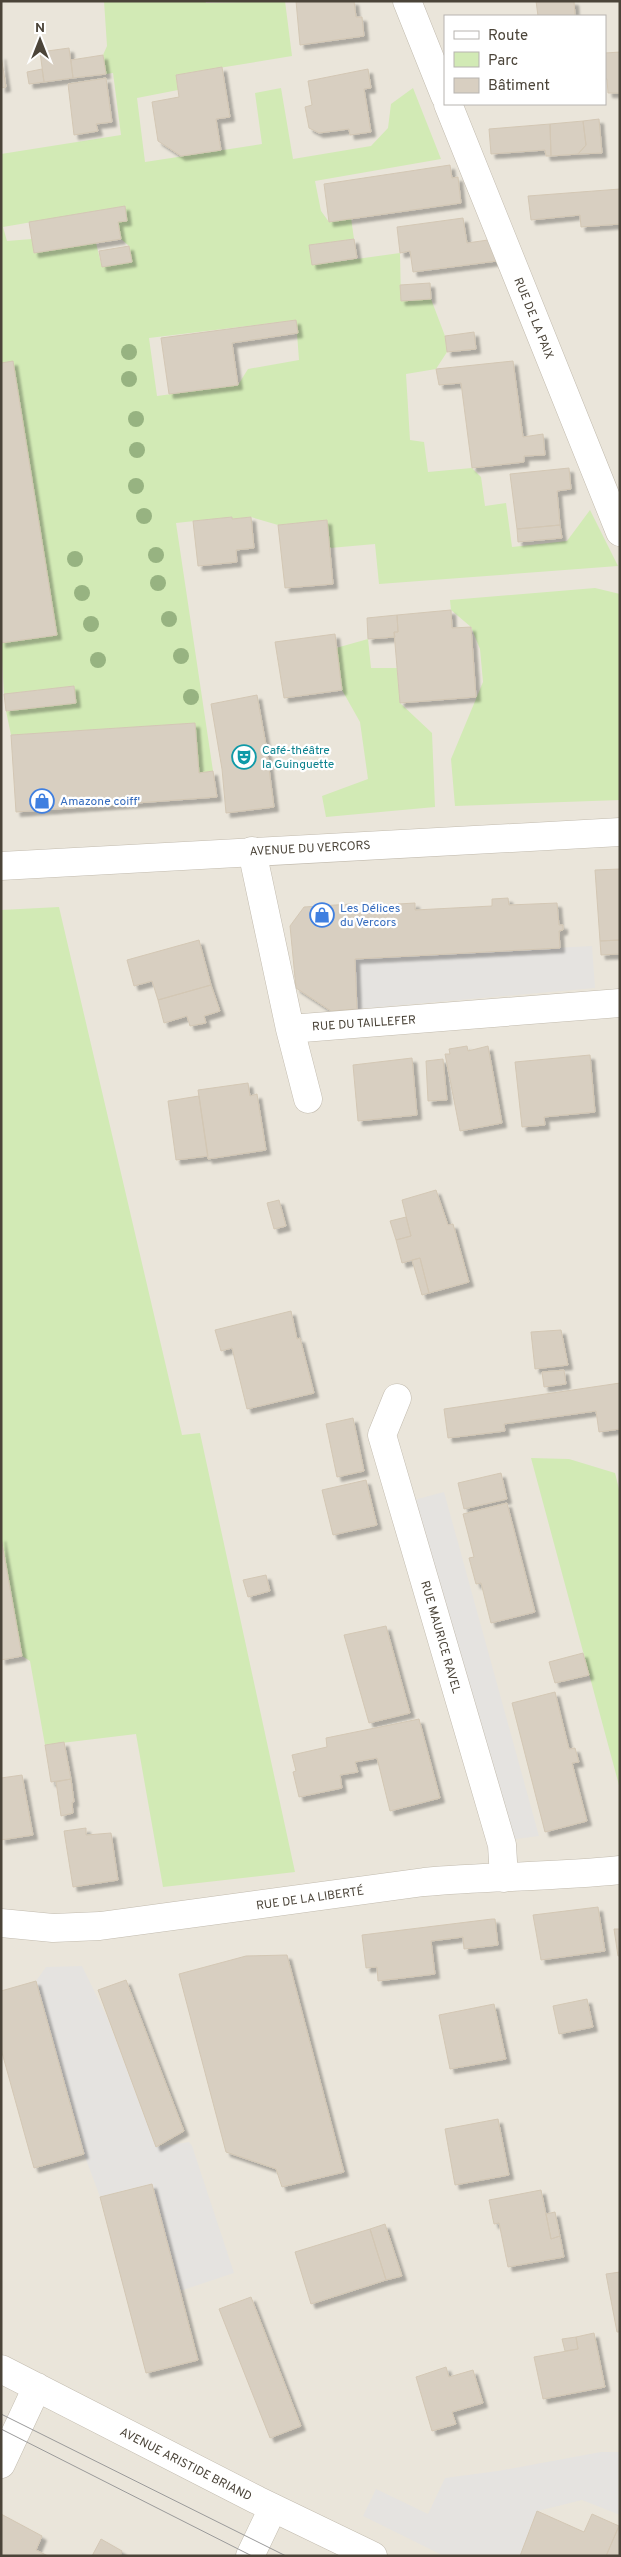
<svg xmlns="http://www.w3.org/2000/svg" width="621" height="2557" viewBox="0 0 621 2557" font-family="Overpass,sans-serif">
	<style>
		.residential { fill: #eae5da; fill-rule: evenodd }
		.green { fill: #d2eab5; fill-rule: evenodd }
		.parking { fill: #e5e3e0 }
		.building { fill: #d8cfc1; stroke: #d3c7b4; filter: url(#shadow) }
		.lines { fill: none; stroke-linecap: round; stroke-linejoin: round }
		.minor-casing { stroke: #c2bbae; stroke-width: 29 }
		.tertiary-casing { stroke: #c2bbae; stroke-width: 29 }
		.minor { stroke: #fff; stroke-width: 28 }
		.tertiary { stroke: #fff; stroke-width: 28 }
		.tram { stroke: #9a9a9a; stroke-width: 1 }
		.tree { fill: #97b381 }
		.labels { text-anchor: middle; stroke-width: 4.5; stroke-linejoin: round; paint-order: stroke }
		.street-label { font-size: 12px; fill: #4b4439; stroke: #fff }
		.culture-label { font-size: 12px; fill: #0d838f; stroke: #fff; text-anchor: start }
		.shop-label { font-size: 12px; fill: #366cbe; stroke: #fff; text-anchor: start }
	</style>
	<defs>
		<filter id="shadow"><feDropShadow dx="4.5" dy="4.5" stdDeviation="1" flood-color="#0004"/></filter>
	</defs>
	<rect width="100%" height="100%" fill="#f6f3ec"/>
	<path class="residential" d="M1,1H620V2556H1ZM445,16H605V104H445Z"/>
	<path class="green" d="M104,1H205L206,3L285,1L292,56L176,75L178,90L137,98L145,162L262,144L255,93L281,88L293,159L371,146L388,128L391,104L413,88L441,159L315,181L321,211L329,222L351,218L354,239L310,245L313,265L400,253L401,301L431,299L445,336L447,352L436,369L406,374L410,440L424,442L428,472L472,468L481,477L485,506L506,503L512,547L567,541L590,510L618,566L379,584L375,544L330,548L327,520L278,525L251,517L232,519V517L176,523L213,771L199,773L195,723L11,735L6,711L76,703L74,686L4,694L1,643L57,635L13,362L1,363V154L121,135L113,73L106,74L103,55L107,46ZM125,206L127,221L118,222L121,239L129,246L132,261L102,267L96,243L34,253L32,239L7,241L3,227ZM296,320L299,360L248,369L238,385L157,396L149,338Z
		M595,588L620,594V800L455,806L451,759L483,682L480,649L471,627L451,610L450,600Z
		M368,639L371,668H397L400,703L432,733L435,807L326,817L322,796L368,779L360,722L342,690L336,648Z
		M59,907L182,1435L200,1433L295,1872L163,1887L136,1734L45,1745L30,1661L22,1656L1,1537V910Z
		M531,1458L569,1459L615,1473L620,1493V1789Z"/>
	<path class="parking" d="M592,946L595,988L357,1009L355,959Z
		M444,1492L539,1836L508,1840L410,1501Z
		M82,1966L107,2017L156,2147L189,2142L192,2146L234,2273L180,2291L152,2184L100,2197L84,2154L36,1981L46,1967Z
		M601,2452H620V2515L582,2500L538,2511L520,2556H444L363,2516L376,2489L428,2514L445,2478L498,2471Z"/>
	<path class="building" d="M296,1H354L356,17H362L364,36L300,45Z
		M536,1H574L575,16H538Z
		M69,48L73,78L44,82L40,52Z
		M620,52V93H608L607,79H605V53Z
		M1,55L6,87L1,88Z
		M103,55L106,74L73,78L71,60Z
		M222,67L230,117L216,119L221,150L181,156L158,141L152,102L179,97L176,75Z
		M42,69L44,82L29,84L27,72Z
		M368,69L371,88L364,89L371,132L350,135L349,129L319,133L309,128L305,107L312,105L308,81Z
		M106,78L112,122L96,124L98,131L74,135L68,84Z
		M599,119L602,153L578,154L586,145L583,121Z
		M583,121L586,145L578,154L551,156L550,124Z
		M550,124L551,156H546L545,150L491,154L489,129Z
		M450,165L452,178L458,177L461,203L329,222L324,184Z
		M620,189V224L581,227L580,215L531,220L528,196Z
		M125,206L127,221L118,222L121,239L34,253L29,222Z
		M463,218L467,243L488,240L497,261L413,272L410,251L400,253L397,227Z
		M354,239L357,258L312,265L309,245Z
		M129,246L132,262L102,267L99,251Z
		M430,283L431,299L401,301L400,285Z
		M296,320L298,333L232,343L238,385L169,394L161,338Z
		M474,332L476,349L447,352L445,336Z
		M13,361L57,635L1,643V363Z
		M513,361L523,437L543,434L545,455L524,456V462L472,468L461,383L439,385L436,369Z
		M569,468L571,489L557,491L560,525L517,529L510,474Z
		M232,517V519L251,517L254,548L236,550L237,562L198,566L193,521Z
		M327,520L333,584L285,588L278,525Z
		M560,525L562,538L518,542L517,529Z
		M451,610L452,628L471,627L476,697L400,703L394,632H398L397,615Z
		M397,615L398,632H394L395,637L368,639L367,618Z
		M335,634L342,690L284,698L275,642Z
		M74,686L76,703L6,711L4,694Z
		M257,695L266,745L274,807L226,813L222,769L211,704Z
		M195,723L199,773L213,771L217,797L16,812L11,735Z
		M620,869V940L600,941L595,870Z
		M508,898L509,905L557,903L559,925H563V930L559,931L560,948L355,959L357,1009L331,1011L296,988L290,926L304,907L351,904L352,913L398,911V904L415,903V910L492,906V899Z
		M199,940L211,985L158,1000L152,981L134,986L127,960Z
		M620,940V954L601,955L600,941Z
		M211,985L220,1011L204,1016L206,1023L190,1026L187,1016L164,1023L158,1000Z
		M467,1046L468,1051L488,1046L502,1123L460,1131L445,1054H450L449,1049Z
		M590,1055L595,1112L544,1117L545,1125L522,1127L515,1062Z
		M412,1058L417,1115L358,1121L353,1065Z
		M443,1059L447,1100L428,1101L426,1061Z
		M248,1083L250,1096L257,1094L266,1150L208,1159L198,1090Z
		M199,1096L208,1156L176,1160L168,1101Z
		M436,1190L448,1225L453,1224L469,1282L429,1293L420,1258L402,1263L396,1240L411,1236L402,1200Z
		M279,1200L286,1226L274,1229L267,1203Z
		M406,1217L411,1236L396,1240L390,1221Z
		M420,1258L429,1293L422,1295L412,1260Z
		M291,1311L297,1339L300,1338L314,1393L247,1409L232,1348L221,1351L215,1330Z
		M561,1330L568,1365L535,1369L531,1332Z
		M564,1370L566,1384L544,1387L542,1372Z
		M620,1383V1429L599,1432L596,1411L504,1424L505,1431L448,1438L444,1409Z
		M353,1418L364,1471L337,1477L326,1424Z
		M501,1473L507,1499L464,1509L458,1483Z
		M366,1480L377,1525L333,1535L322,1490Z
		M507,1503L535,1612L491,1623L481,1583L476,1584L469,1558L474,1557L463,1514Z
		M1,1537L22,1656L1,1660Z
		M266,1575L270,1591L248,1597L243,1580Z
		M386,1626L410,1713L369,1723L344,1635Z
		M583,1653L589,1675L555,1683L549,1662Z
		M555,1692L569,1749L575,1748L579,1762L572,1763L587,1821L545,1832L512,1703Z
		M419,1719L440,1798L390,1811L377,1758L355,1762L358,1772L340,1775L342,1788L299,1797L293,1772L296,1771L292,1755L327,1747L326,1738Z
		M64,1742L71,1779L51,1782L45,1745Z
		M22,1775L33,1835L1,1840V1778Z
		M71,1779L74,1802H72L73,1813L61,1816L56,1782Z
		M86,1828V1835L111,1833L118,1880L73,1887L64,1831Z
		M598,1907L605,1951L541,1960L533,1915Z
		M492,1919H495L498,1945L464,1949L463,1937L431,1941L435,1974L378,1981L377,1967L366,1968L362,1935Z
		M614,1929H620V1956H618Z
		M287,1955L344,2172L282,2187L276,2169L226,2152L179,1974L246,1956Z
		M126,1980L184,2131L156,2147L98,1990Z
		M36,1981L84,2154L34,2168L1,2049V1991Z
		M587,1999L593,2027L559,2034L553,2006Z
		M494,2004L506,2059L450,2069L439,2015Z
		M498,2119L509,2175L455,2185L445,2129Z
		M152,2184L198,2360L146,2373L100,2197Z
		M541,2190L551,2239L560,2236L564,2257L508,2267L499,2223L494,2224L489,2200Z
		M555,2212L560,2236L551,2239L546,2214Z
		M385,2224L402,2276L386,2280L370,2229Z
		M370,2229L386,2280L311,2304L295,2252Z
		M620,2272V2332H617L606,2274Z
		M251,2297L301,2426L270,2438L219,2309Z
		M594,2333L605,2387L543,2399L534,2357L578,2349L576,2337Z
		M576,2337L578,2349L565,2351L562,2339Z
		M446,2367L449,2377L473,2370L483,2403L452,2412L456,2424L432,2431L416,2377Z
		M537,2511L584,2532L592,2514L619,2526L606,2556H520Z
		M1,2514L42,2536L36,2550L48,2556H1Z
		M619,2526L620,2556H606Z
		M101,2539L122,2551L120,2556H92Z"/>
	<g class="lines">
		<g class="minor-casing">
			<path id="minor" d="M407,1L445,96
				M448,104L620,532
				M252,851L290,1029L620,1003
				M290,1029L308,1099
				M397,1398L382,1435L502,1845L504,1878
				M1,1923L53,1928L100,1926L424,1882C489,1876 555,1877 620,1870
				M1,2369L257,2500L373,2556
				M1,2464L37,2387
				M250,2556L273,2508"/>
		</g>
		<g class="tertiary-casing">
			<path id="tertiary" d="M1,866L620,832"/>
		</g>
		<use href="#minor" class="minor"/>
		<use href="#tertiary" class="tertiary"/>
		<path class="tram" d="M1,2414L286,2556
			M1,2429L252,2556"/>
	</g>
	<g class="tree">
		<circle cx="129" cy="352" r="8"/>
		<circle cx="129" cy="379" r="8"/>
		<circle cx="136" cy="419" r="8"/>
		<circle cx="137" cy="450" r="8"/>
		<circle cx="136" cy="486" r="8"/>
		<circle cx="144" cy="516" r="8"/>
		<circle cx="156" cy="555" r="8"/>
		<circle cx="75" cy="559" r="8"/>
		<circle cx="158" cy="583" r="8"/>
		<circle cx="82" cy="593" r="8"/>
		<circle cx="169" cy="619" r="8"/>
		<circle cx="91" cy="624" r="8"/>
		<circle cx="181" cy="656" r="8"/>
		<circle cx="98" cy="660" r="8"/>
		<circle cx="191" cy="697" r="8"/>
	</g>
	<defs>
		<g id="theatre-ring" transform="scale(1.25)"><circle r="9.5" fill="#fff" stroke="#0f9aa8" stroke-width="1.5"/><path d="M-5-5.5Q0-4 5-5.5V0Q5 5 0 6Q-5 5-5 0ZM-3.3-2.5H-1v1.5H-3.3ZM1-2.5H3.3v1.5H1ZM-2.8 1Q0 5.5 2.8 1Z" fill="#0f9aa8"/></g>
		<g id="shop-ring" transform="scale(1.25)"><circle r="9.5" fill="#fff" stroke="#3f7fe0" stroke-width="1.5"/><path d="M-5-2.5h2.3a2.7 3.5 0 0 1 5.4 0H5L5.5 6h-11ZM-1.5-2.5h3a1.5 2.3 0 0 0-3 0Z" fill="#3f7fe0"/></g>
	</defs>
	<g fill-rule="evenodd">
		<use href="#theatre-ring" x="244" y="757"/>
		<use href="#shop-ring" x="42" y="801"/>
		<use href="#shop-ring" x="322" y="915"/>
	</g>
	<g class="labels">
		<g class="street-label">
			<text transform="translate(534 318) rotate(68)" y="4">RUE DE LA PAIX</text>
			<text transform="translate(310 848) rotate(-3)" y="4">AVENUE DU VERCORS</text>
			<text transform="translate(364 1023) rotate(-4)" y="4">RUE DU TAILLEFER</text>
			<text transform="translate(441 1637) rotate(74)" y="4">RUE MAURICE RAVEL</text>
			<text transform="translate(310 1898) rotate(-8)" y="4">RUE DE LA LIBERTÉ</text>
			<text transform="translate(186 2464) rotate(27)" y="4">AVENUE ARISTIDE BRIAND</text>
		</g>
		<g class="culture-label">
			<text x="262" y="754">Café-théâtre<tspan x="262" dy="14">la Guinguette</tspan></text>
		</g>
		<g class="shop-label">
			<text x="60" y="805">Amazone coiff'</text>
			<text x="340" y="912">Les Délices<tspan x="340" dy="14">du Vercors</tspan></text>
		</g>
	</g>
	<rect width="621" height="2557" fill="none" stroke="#4b4439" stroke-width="5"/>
	<rect x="444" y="15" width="162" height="90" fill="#ffffff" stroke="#b7b4b0"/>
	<rect x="454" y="31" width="25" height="8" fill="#ffffff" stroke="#b7b4b0"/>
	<text x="488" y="40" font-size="15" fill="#4b4439">Route</text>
	<rect x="454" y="52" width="25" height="15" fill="#d2eab5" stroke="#b7b4b0"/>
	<text x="488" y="65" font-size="15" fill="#4b4439">Parc</text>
	<rect x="454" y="78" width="25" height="15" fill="#d8cfc1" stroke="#b7b4b0"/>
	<text x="488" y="90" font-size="15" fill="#4b4439">Bâtiment</text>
	<g transform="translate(40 40)" stroke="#ffffff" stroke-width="4" paint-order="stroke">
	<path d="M0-4L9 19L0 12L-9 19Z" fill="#4b4439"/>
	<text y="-8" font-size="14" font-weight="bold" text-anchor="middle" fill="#4b4439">N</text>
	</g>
</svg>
